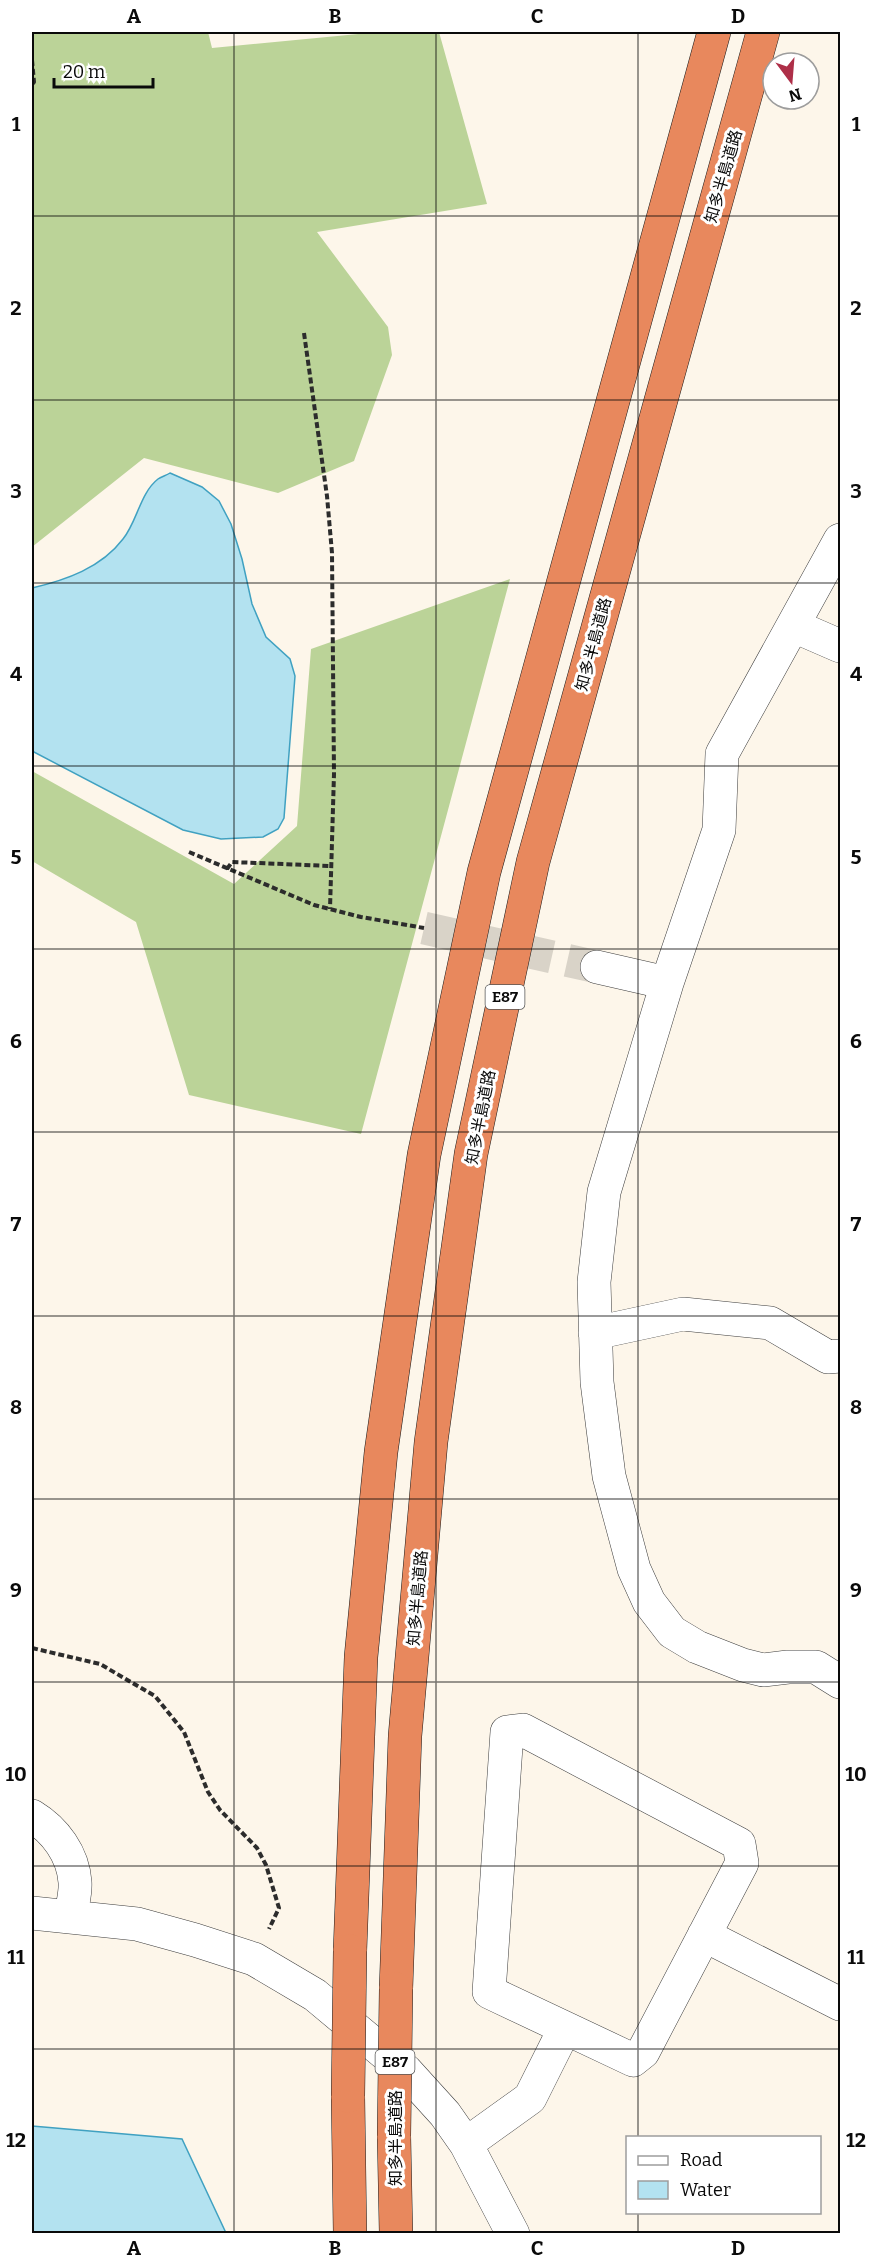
<svg xmlns="http://www.w3.org/2000/svg" width="872" height="2265" viewBox="0 0 872 2265" font-family="Bitter,'Noto Sans JP',serif">
	<style>
		.forest { fill: #bbd398 }
		.water { fill: #b3e2f0; stroke: #40a1c1; stroke-width: 1.5 }
		.lines { fill: none; stroke-linecap: round; stroke-linejoin: round }
		.minor-tunnel { stroke: #d9d3c8; stroke-width: 33; stroke-dasharray: 33 16; stroke-linecap: butt }
		.minor-casing { stroke: #3d3d3d; stroke-width: 34 }
		.highway-casing { stroke: #1b1b1b; stroke-width: 34 }
		.path { stroke: #2c2c2c; stroke-width: 4; stroke-dasharray: 6 3; stroke-linecap: butt }
		.minor { stroke: #fff; stroke-width: 33 }
		.highway { stroke: #e8885d; stroke-width: 33 }
		.highway-bridge-casing { stroke: #1b1b1b; stroke-width: 34; stroke-linecap: butt }
		.highway-bridge { stroke: #e8885d; stroke-width: 33 }
		.grid { fill: none; stroke: #0a0a0a; stroke-width: 1.5; stroke-opacity: 0.55 }
		.labels { text-anchor: middle; stroke-width: 6; stroke-linejoin: round; paint-order: stroke }
		.shield { fill: #fff; stroke: #545454; stroke-width: 1.5 }
		.shield-label { font-size: 15px; font-weight: bold; fill: #0a0a0a }
		.street-label { font-size: 16px; fill: #0a0a0a; stroke: #fff }
		.neatline { fill: none; stroke: #0a0a0a; stroke-width: 2 }
		.grid-label { font-size: 20px; text-anchor: middle; font-weight: bold; fill: #0a0a0a }
	</style>
	<rect width="100%" height="100%" fill="#fdf6ea"/>
	<path class="forest" d="M32,32H208L212,48L379,32H439L487,204L317,232L388,327L392,355L354,461L278,493L144,458L32,547Z
		M510,579L361,1134L189,1095L136,922L32,861V771L234,884L297,826L311,649Z"/>
	<path class="water" d="M170,473L202,487L219,501L231,524L242,559L252,604L266,637L290,659L295,676L284,818L278,829L263,837L221,839L183,830L32,751V588C66,580 101,568 123,539C137,522 140,493 158,479C161,477 167,475 170,473Z
		M32,2126L182,2139L226,2233H32Z"/>
	<g class="lines">
		<path class="minor-tunnel" d="M424,928L597,967"/>
		<g class="minor-casing">
			<path id="minor" d="M794,626L840,646
				M597,967L667,983L604,1192L594,1282L597,1382L609,1476L634,1569L649,1602L672,1632L697,1647L743,1665L763,1670L788,1667H816L840,1682
				M667,983L719,830L722,754L840,540
				M595,1333L683,1314L770,1323L828,1357L840,1356
				M523,1730L739,1844L742,1863L643,2052L633,2060L489,1992L507,1732Z
				M32,1816C55,1830 73,1854 75,1882C76,1893 72,1905 71,1916
				M32,1913L137,1924L195,1940L254,1959L315,1995L406,2071L445,2114L466,2144L513,2234
				M704,1935L840,2004
				M466,2144L530,2098L565,2028"/>
		</g>
		<g class="highway-casing">
			<path id="highway" d="M350,1951L361,1657L381,1452L424,1155L484,872L714,32
				M396,1989L405,1736L431,1442L471,1154L533,862L763,32
				M348,2096L350,2234
				M394,2136L396,2234"/>
		</g>
		<path class="path" d="M32,60L34,82L32,85
			M304,333L327,496L332,553L334,774L330,909
			M189,852L314,905L361,917L424,928
			M227,869L232,862L331,866
			M32,1648L100,1664L155,1696L184,1732L208,1792L220,1810L257,1848L266,1865L279,1908L269,1929"/>
		<use href="#minor" class="minor"/>
		<use href="#highway" class="highway"/>
		<g class="highway-bridge-casing">
			<path id="highway-bridge" d="M348,2096L350,1951
				M394,2136L396,1989"/>
		</g>
		<use href="#highway-bridge" class="highway-bridge"/>
	</g>
	<path class="grid" d="M234,32V2234M436,32V2234M638,32V2138M32,216H840M32,400H840M32,583H840M32,766H840M32,949H840M32,1132H840M32,1316H840M32,1499H840M32,1682H840M32,1866H840M32,2049H840M638,2212V2234"/>
	<g class="labels">
		<g class="shield">
			<rect x="485.5" y="985" width="39" height="24" rx="4.5"/>
			<rect x="375.5" y="2050" width="39" height="24" rx="4.5"/>
		</g>
		<g class="shield-label">
			<text x="505" y="1002">E87</text>
			<text x="395" y="2067">E87</text>
		</g>
		<g class="street-label">
			<text transform="translate(723 176) rotate(-74)" y="6">知多半島道路</text>
			<text transform="translate(593 644) rotate(-75)" y="6">知多半島道路</text>
			<text transform="translate(480 1117) rotate(-79)" y="6">知多半島道路</text>
			<text transform="translate(417 1598) rotate(-85)" y="6">知多半島道路</text>
			<text transform="translate(395 2138) rotate(-90)" y="6">知多半島道路</text>
		</g>
	</g>
	<rect width="872" height="2265" fill="none" stroke="#ffffff" stroke-width="66"/>
	<rect x="626" y="2136" width="195" height="78" fill="#ffffff" stroke="#9d9d9d" stroke-width="1.5"/>
	<rect x="638" y="2156" width="30" height="9" fill="#ffffff" stroke="#9d9d9d" stroke-width="1.5"/>
	<text x="680" y="2166" font-size="18" fill="#0a0a0a">Road</text>
	<rect x="638" y="2181" width="30" height="18" fill="#b3e2f0" stroke="#9d9d9d" stroke-width="1.5"/>
	<text x="680" y="2196" font-size="18" fill="#0a0a0a">Water</text>
	<g transform="translate(791 81) rotate(164)"><circle r="28" fill="#ffffff" stroke="#9d9d9d" stroke-width="1.5"/>
	<path d="M0-4.5L10 22L0 15L-10 22Z" fill="#ae2f48"/>
	<text y="-9" font-size="16" font-weight="bold" text-anchor="middle" fill="#0a0a0a">N</text>
	</g>
	<path d="M54 78v9h99v-9" fill="none" stroke="#0a0a0a" stroke-width="3"/>
	<text x="63" y="78" font-size="18" fill="#0a0a0a" stroke="#ffffff" stroke-width="4.5" paint-order="stroke">20 m</text>
	<rect x="33" y="33" width="806" height="2199" class="neatline"/>
	<g class="grid-label">
		<text x="134" y="23">A</text>
		<text x="335" y="23">B</text>
		<text x="537" y="23">C</text>
		<text x="738" y="23">D</text>
		<text x="16" y="131">1</text>
		<text x="856" y="131">1</text>
		<text x="16" y="315">2</text>
		<text x="856" y="315">2</text>
		<text x="16" y="498">3</text>
		<text x="856" y="498">3</text>
		<text x="16" y="681">4</text>
		<text x="856" y="681">4</text>
		<text x="16" y="864">5</text>
		<text x="856" y="864">5</text>
		<text x="16" y="1048">6</text>
		<text x="856" y="1048">6</text>
		<text x="16" y="1231">7</text>
		<text x="856" y="1231">7</text>
		<text x="16" y="1414">8</text>
		<text x="856" y="1414">8</text>
		<text x="16" y="1597">9</text>
		<text x="856" y="1597">9</text>
		<text x="16" y="1781">10</text>
		<text x="856" y="1781">10</text>
		<text x="16" y="1964">11</text>
		<text x="856" y="1964">11</text>
		<text x="16" y="2147">12</text>
		<text x="856" y="2147">12</text>
		<text x="134" y="2255">A</text>
		<text x="335" y="2255">B</text>
		<text x="537" y="2255">C</text>
		<text x="738" y="2255">D</text>
	</g>
</svg>
